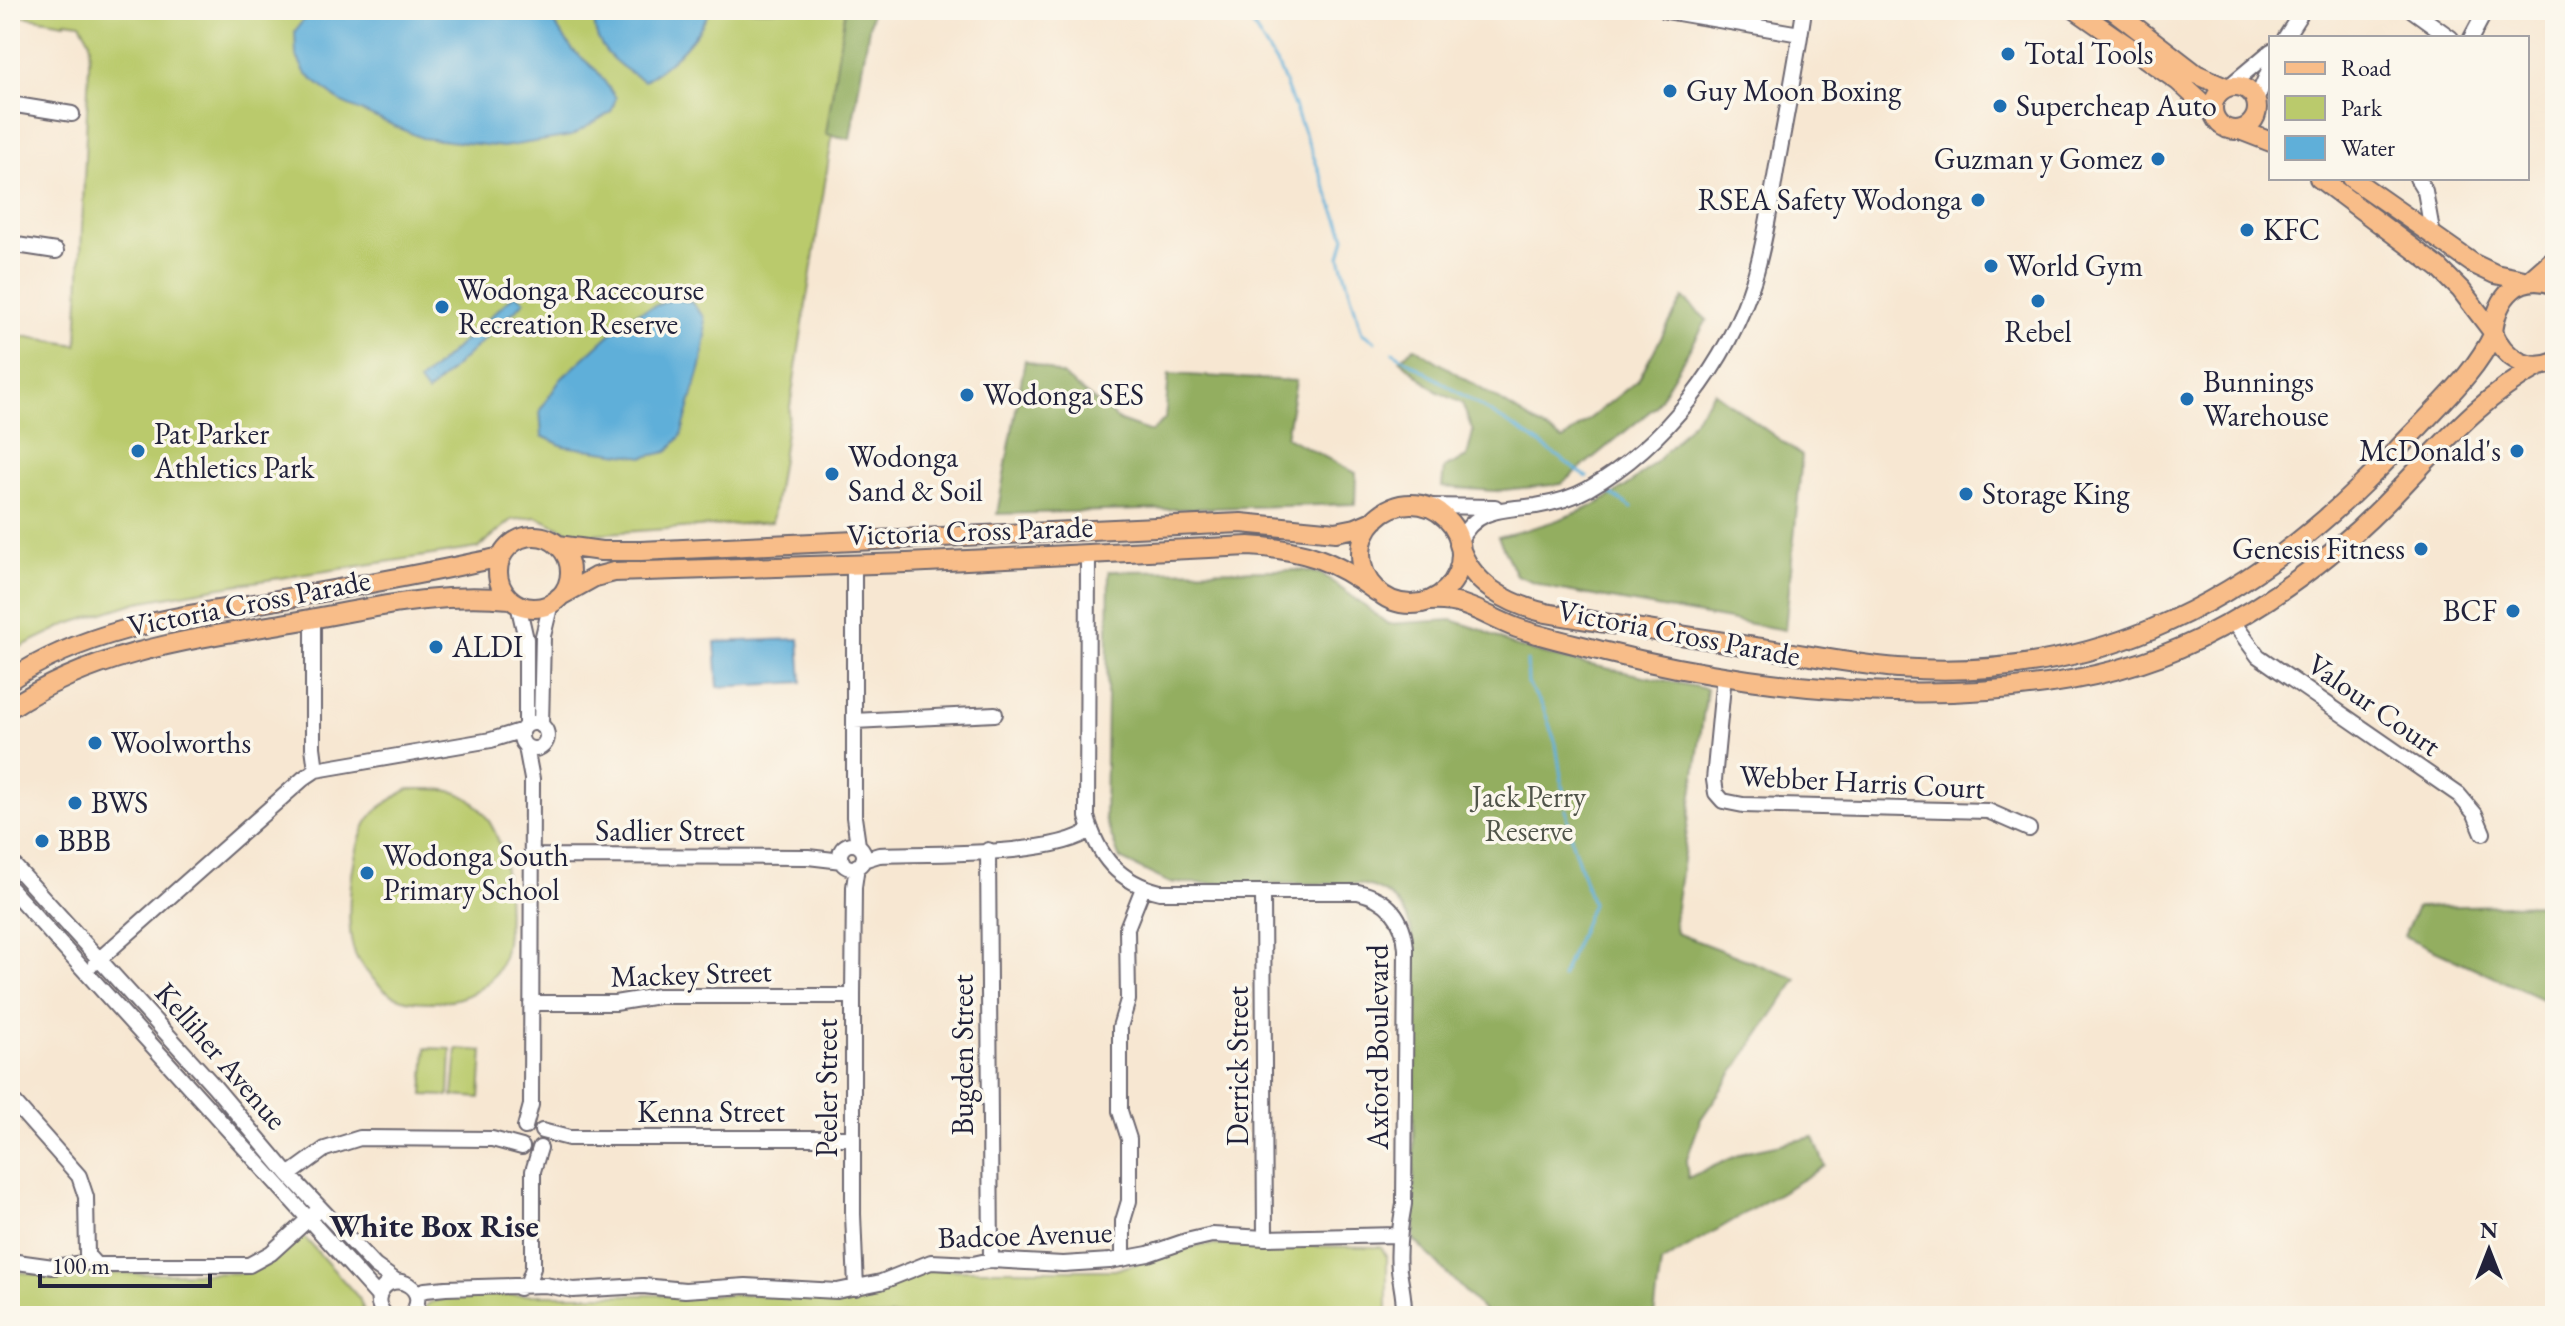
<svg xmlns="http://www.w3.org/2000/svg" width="2565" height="1326" viewBox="0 0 2565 1326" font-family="'EB Garamond',serif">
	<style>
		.green { fill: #baca6c; stroke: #6e7654; stroke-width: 2 }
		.forest { fill: #93ae60; stroke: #5a684e; stroke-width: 2 }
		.water { fill: #5fafd9; stroke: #40688a; stroke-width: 2 }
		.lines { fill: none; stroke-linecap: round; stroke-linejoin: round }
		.stream { stroke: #5fafd9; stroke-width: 3 }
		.minor-casing { stroke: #6d6770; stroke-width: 18 }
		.major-casing { stroke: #6d6770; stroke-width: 22 }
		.minor { stroke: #fff; stroke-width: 14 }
		.major { stroke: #f8bd89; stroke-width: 18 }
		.poi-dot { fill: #1f6fb2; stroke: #fbf7ec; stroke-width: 3 }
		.labels { text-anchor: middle; stroke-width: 7; stroke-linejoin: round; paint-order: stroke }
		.poi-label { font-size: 30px; fill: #22223b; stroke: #fbf7ec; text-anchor: start }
		.street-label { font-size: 30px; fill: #22223b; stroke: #fbf7ec }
		.park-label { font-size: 30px; fill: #50544a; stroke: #fbf7ec }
		.neighbourhood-label { font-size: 32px; font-weight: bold; fill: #22223b; stroke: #fbf7ec }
	</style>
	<rect width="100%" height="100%" fill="#fbf7ec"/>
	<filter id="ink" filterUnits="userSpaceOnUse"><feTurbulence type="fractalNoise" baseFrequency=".0125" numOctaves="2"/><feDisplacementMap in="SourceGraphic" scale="16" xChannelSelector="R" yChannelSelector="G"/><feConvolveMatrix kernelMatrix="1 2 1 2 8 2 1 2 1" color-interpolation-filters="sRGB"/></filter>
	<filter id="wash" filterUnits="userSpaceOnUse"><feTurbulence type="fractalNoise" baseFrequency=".006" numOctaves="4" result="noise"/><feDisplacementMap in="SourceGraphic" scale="32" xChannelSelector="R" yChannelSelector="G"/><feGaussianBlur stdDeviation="1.8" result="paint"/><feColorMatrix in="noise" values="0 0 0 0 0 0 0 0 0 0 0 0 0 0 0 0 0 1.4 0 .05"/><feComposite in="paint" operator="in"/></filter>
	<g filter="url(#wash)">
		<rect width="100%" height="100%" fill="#f7e7d2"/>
		<path class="green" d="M10,10H852L772,522L577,535L536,517L512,520L478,548L221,587L138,602L68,624L10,652V334L77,345L90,41L80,23L65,21V23L10,14Z
			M409,789C429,789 450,787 468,798C485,810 498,833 502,854C508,882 513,949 496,973C481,994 456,1002 432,1002C410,1002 393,1000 377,983C369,974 359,965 355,954C343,925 351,843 370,818C379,806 395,797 409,789Z
			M426,1048L451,1049L449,1096L423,1095Z
			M457,1049L483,1051L480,1098L453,1096Z
			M298,1238H305L359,1298L366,1316H10V1271L36,1274L243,1273L265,1266Z
			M1199,1245L1381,1247L1387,1257V1316H416L429,1303L453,1295H872L927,1270H1115Z"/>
		<path class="forest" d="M845,10H872L850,139L826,134Z
			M1683,298L1707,320L1655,407L1561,484L1494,491L1442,487L1444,468L1467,457L1473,432L1462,403L1436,391L1400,360L1414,347L1563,440L1638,380Z
			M1025,360L1062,375L1120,421L1151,432L1165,419L1169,374L1296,381L1286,437L1356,473L1355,504L997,514Z
			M1714,392L1802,456L1785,630L1550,588L1516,575L1498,537C1534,528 1571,518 1604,500C1646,478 1688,431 1714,392Z
			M1302,570L1322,574L1388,624L1452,620L1482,630L1514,646L1557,658L1707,689L1674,922L1676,933L1797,979L1701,1119L1686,1161L1688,1178L1747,1151L1814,1137L1825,1166L1661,1263L1654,1316H1489L1414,1240L1413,938C1407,907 1391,890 1361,884L1170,883L1120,859L1105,819L1109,571Z
			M2555,904V1005L2404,936L2417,907Z"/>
		<path class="water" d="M311,10H471L502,17L551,19L573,50L597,71L616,98L611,112L571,136L503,147L422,138L342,103L306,74L296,55L295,31Z
			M596,10H710C696,41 672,63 644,81C618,66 587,44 596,10Z
			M515,294L525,301L427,393L419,382Z
			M673,299L691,302L704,317L706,335L701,366L681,436L667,452L644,457L563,446L542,436L540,410L561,379L631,315Z
			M799,639L802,682L718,687L715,642Z"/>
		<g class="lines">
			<path class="stream" d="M1243,10L1279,68L1345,237L1340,257L1362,333L1375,341
				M1393,352L1530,437L1587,477
				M1605,490L1632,508
				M1527,661L1528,684L1543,707L1556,744L1564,796
				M1562,977L1592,904L1572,842L1566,809"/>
		</g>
	</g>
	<g filter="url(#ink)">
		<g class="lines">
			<g class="minor-casing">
				<path id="minor" d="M2412,10L2451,38
					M1666,11L1800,34
					M2285,38L2303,10
					M2471,38L2486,10
					M2228,87L2271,51
					M2256,101L2271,65
					M10,104L72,114
					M2417,178L2425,191L2433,236
					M10,244L56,251
					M1428,506L1495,507
					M1459,542C1476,507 1503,510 1536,506C1554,503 1572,498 1588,489C1665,445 1728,363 1754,279C1766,240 1771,199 1778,160C1787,110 1797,60 1804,10
					M1088,555L1087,817C1098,857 1119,882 1160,892H1358C1388,899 1404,918 1406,949L1404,1204C1400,1226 1397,1248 1399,1270C1401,1286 1405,1300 1404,1316
					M854,564V817L858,845
					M518,604L526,639V726
					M313,618V747L316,770
					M2233,622L2258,656L2459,795L2475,814L2483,833
					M1724,675L1714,780L1716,793L1723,801L1743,805L1988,811L2029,829
					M854,721L995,714
					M521 736a13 13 0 1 1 26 0a13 13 0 1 1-26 0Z
					M541,726L543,636L551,603
					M840 856a12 12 0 1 1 24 0a12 12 0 1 1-24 0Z
					M988,850L991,1260
					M531,856L808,857L842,861
					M863,860L879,855C925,853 1059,857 1091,829
					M10,861L214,1086L289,1175L375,1266L396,1281
					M10,888L379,1297
					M1263,893L1265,1238
					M95,963L304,778L316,770L491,740L523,730
					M531,1003H615L658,996H853
					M10,1098L79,1176L86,1197L87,1255L96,1265H249L271,1253L315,1213
					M525,1127L531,1105L532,779L526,747
					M542,1131L569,1138H853
					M289,1175L325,1149L360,1138L492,1139L522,1147
					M1123,1259V1221L1129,1201V1139L1120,1111V1027L1128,1000L1127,928L1143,888
					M10,1261L53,1267L91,1262
					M519,1288L528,1282L533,1268V1171L540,1148
					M856,1288L853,1214V996L854,887L857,866
					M416,1293L425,1290L446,1288L545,1285L573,1290L643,1286L685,1290L746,1286L837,1291L881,1282L931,1262L973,1264L991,1260L1063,1264L1110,1261L1148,1254L1186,1241L1212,1235L1265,1238L1398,1235
					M386,1316C380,1309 376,1302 380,1293C392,1267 434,1290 410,1316"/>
			</g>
			<g class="major-casing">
				<path id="major" d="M2076,10L2178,81L2213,113
					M2113,10L2196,74L2226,87
					M2213 108a22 22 0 1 1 44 0a22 22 0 1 1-44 0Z
					M2240,130L2271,142
					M2319,178L2439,268L2461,290L2493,332
					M2351,178L2474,264L2495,274L2529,281
					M2530,280L2555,258
					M2555,285C2518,271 2497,297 2493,332C2504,358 2528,373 2555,362
					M1361 554a50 50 0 1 1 100 0a50 50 0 1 1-100 0Z
					M498 572a36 36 0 1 1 72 0a36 36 0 1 1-72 0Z
					M1459,544C1470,584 1508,604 1546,613C1613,625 1681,635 1748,646C1798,653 1848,664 1898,668C2084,682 2233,612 2364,483C2383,465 2401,445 2419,427C2447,397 2476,371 2494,333
					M558,545L601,551H641L1241,523L1336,532L1356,528L1375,520
					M559,597L595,577L614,572L907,563L1249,546C1302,549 1334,560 1377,592
					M1430,601C1468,599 1484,616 1517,628C1546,638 1576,644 1606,652C1778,696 2036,720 2199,639C2268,605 2329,560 2383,506C2432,457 2475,400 2538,367
					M10,680C87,628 183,616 272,601C349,587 425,574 501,557
					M10,708C97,650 199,638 299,621C373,608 434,592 510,599"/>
			</g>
			<use href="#minor" class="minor"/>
			<use href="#major" class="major"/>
		</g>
	</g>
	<g class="poi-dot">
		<circle cx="2008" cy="54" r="8"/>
		<circle cx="1670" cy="91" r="8"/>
		<circle cx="2000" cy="106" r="8"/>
		<circle cx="2158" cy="159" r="8"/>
		<circle cx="1978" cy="200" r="8"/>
		<circle cx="2247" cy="230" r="8"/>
		<circle cx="1991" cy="266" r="8"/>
		<circle cx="2038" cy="301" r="8"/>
		<circle cx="442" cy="307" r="8"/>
		<circle cx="967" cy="395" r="8"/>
		<circle cx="2187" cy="399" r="8"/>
		<circle cx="138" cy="451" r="8"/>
		<circle cx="2517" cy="451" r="8"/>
		<circle cx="832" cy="474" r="8"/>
		<circle cx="1966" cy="494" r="8"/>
		<circle cx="2421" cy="549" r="8"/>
		<circle cx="2513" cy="611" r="8"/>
		<circle cx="436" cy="647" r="8"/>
		<circle cx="95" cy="743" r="8"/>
		<circle cx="75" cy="803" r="8"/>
		<circle cx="42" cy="841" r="8"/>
		<circle cx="367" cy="873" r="8"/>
	</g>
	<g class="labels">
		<g class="poi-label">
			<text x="2024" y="64">Total Tools</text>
			<text x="1686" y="101">Guy Moon Boxing</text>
			<text x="2016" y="116">Supercheap Auto</text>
			<text x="2142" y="169" text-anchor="end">Guzman y Gomez</text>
			<text x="1962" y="210" text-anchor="end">RSEA Safety Wodonga</text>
			<text x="2263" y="240">KFC</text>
			<text x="2007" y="276">World Gym</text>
			<text x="458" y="300">Wodonga Racecourse<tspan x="458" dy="34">Recreation Reserve</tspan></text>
			<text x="2038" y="342" text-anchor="middle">Rebel</text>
			<text x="2203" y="392">Bunnings<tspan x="2203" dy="34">Warehouse</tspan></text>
			<text x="983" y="405">Wodonga SES</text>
			<text x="154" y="444">Pat Parker<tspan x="154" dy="34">Athletics Park</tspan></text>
			<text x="2501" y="461" text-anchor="end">McDonald's</text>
			<text x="848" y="467">Wodonga<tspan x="848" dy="34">Sand &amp; Soil</tspan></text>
			<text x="1982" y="504">Storage King</text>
			<text x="2405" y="559" text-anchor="end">Genesis Fitness</text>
			<text x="2497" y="621" text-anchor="end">BCF</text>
			<text x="452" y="657">ALDI</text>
			<text x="111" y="753">Woolworths</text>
			<text x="91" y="813">BWS</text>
			<text x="58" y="851">BBB</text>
			<text x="383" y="866">Wodonga South<tspan x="383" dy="34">Primary School</tspan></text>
		</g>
		<g class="street-label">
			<text transform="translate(970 531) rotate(-2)" y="10">Victoria Cross Parade</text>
			<text transform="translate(249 603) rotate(-11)" y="10">Victoria Cross Parade</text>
			<text transform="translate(1679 633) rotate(11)" y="10">Victoria Cross Parade</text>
			<text transform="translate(2374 705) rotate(35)" y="10">Valour Court</text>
			<text transform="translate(1862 782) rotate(3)" y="10">Webber Harris Court</text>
			<text x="670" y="841">Sadlier Street</text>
			<text transform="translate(691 974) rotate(-2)" y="10">Mackey Street</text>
			<text transform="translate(1378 1047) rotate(-90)" y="10">Axford Boulevard</text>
			<text transform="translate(963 1055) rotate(-90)" y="10">Bugden Street</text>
			<text transform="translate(221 1056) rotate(49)" y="10">Kelliher Avenue</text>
			<text transform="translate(1238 1066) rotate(-90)" y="10">Derrick Street</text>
			<text transform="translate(827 1088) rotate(-90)" y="10">Peeler Street</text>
			<text x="711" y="1122">Kenna Street</text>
			<text transform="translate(1025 1235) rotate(-2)" y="10">Badcoe Avenue</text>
		</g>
		<g class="park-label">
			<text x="1529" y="807">Jack Perry<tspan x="1529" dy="34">Reserve</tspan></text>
		</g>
		<g class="neighbourhood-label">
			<text x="434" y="1237">White Box Rise</text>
		</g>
	</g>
	<rect width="2565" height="1326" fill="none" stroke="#fbf7ec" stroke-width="40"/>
	<rect x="2269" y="36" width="260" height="144" fill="#fbf7ec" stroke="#a4a2a5" stroke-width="2"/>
	<rect x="2285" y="62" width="40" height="12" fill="#f8bd89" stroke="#a4a2a5" stroke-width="2"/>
	<text x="2341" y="76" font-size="24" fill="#22223b">Road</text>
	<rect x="2285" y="96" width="40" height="24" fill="#baca6c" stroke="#a4a2a5" stroke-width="2"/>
	<text x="2341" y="116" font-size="24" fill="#22223b">Park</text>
	<rect x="2285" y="136" width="40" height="24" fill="#5fafd9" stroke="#a4a2a5" stroke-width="2"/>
	<text x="2341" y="156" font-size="24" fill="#22223b">Water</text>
	<g transform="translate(2489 1250)" stroke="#fbf7ec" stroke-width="6" paint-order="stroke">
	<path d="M0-6L14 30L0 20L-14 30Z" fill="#22223b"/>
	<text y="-12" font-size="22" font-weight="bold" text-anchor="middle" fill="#22223b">N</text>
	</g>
	<path d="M40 1274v12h170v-12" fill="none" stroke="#22223b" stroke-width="4"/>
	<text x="52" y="1274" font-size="24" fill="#22223b" stroke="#fbf7ec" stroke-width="6" paint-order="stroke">100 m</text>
</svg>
